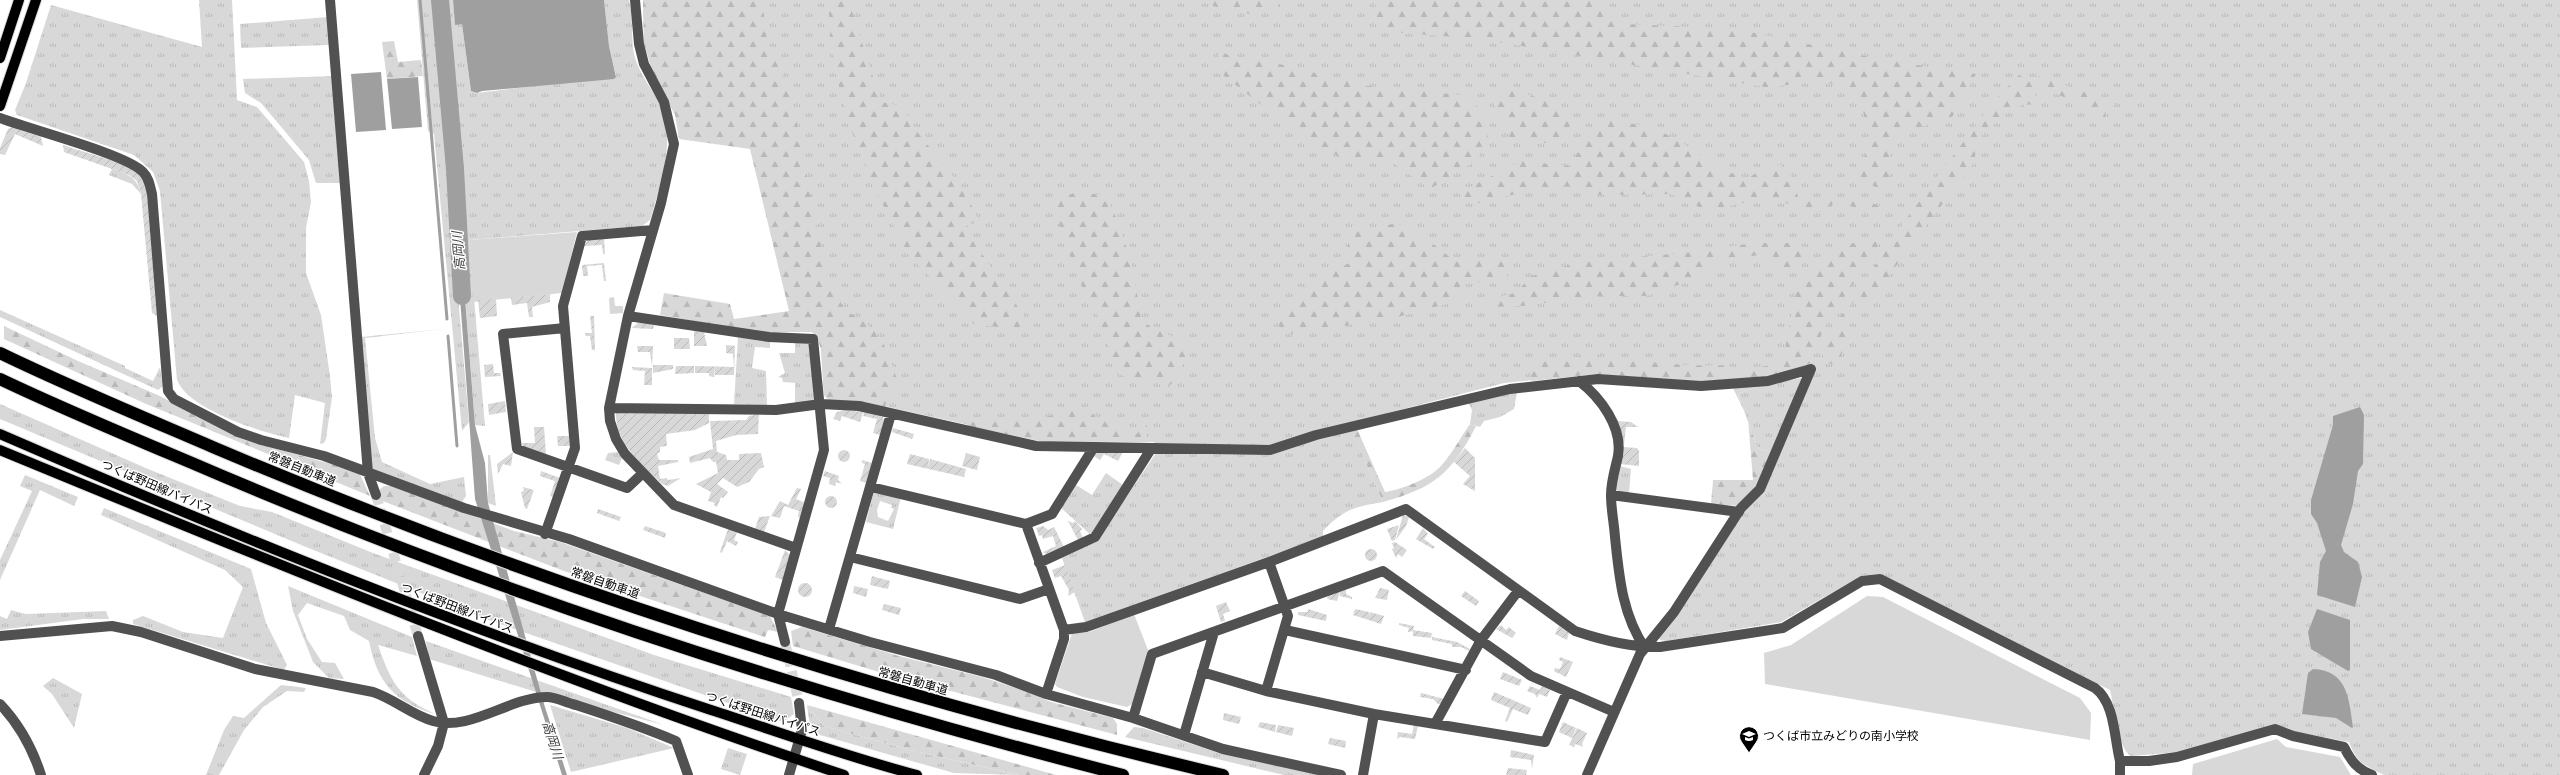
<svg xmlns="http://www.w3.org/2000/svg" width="2560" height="775" viewBox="0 0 2560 775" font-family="Commissioner,'Noto Sans JP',sans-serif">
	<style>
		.grass { fill: url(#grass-tufts); fill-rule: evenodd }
		.forest { fill: url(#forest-firs) }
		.park { fill: #d8d8d8 }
		.garden { fill: url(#garden-furrows) }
		.water { fill: #9f9f9f }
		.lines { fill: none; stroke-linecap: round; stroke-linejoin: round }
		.stream { stroke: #9f9f9f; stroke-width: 3 }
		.river { stroke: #9f9f9f; stroke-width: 18 }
		.minor-tunnel { stroke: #d9d9d9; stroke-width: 10; stroke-dasharray: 10 5; stroke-linecap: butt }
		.major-casing { stroke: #dbdbdb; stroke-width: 12 }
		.highway-casing { stroke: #dbdbdb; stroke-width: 14 }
		.minor { stroke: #515151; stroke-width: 10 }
		.major { stroke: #000; stroke-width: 10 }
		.highway { stroke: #000; stroke-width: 12 }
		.labels { text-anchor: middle; stroke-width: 3; stroke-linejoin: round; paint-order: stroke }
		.street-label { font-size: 12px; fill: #000; stroke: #fff }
		.poi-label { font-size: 12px; fill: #000; stroke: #fff; text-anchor: start }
		.water-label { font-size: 13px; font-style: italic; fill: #404040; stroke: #fff }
	</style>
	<defs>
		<pattern id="grass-tufts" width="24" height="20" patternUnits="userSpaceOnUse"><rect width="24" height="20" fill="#d8d8d8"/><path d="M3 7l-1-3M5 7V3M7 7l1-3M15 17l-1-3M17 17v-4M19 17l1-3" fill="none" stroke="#b8b8b8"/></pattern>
		<pattern id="forest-firs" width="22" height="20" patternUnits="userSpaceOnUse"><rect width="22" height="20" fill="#d8d8d8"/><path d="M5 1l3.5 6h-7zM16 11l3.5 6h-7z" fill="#b8b8b8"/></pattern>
		<pattern id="garden-furrows" width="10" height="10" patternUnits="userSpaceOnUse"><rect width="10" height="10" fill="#d8d8d8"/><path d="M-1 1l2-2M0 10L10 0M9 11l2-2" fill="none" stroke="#b8b8b8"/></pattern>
	</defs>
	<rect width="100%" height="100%" fill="#fff"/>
	<path class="grass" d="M199,0H232L237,100L257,107L304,162L309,181L311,202L306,228V273L321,315L330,376L332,397L326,439L324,443L320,444L325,403L295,395L289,438C260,432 188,409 177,380L160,191L153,172L134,155L17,115L15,110L26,83L51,5L202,47Z
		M417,0H436L445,89L444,111L454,179L451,189V216L469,422L462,431L434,134L428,131Z
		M442,0H453L455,24H462L471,91L477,93L616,76L609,46L604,0H629C634,19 630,39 635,58C640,74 650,86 658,101C677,137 662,178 652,214L650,220L642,226L469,240L485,426L475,425Z
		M643,0H2560V775H2384C2365,765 2357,764 2349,742L2291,731L2276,724L2179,752L2131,756C2118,749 2114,706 2110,690L1880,574L1861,576L1781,622L1666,641L1660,640L1658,636L1738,519L1814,374L1701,381L1596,374L1504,383L1349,423L1383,502C1354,507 1344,509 1323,531V537L1085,622L1062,558L1096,542L1156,453L1154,442L1040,441L866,402L829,400L824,395L821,349L817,336L810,331L771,136L665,91L653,73L644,43Z
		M328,17L329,45L241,48L240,24Z
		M333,76L342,183H316L309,160L261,103L245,93L243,79Z
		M112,169C128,174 137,177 141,194L132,184L109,175Z
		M614,297L615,306H623V313L610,314L609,298Z
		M0,310L125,366V368L153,381L160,367L163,386L158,390L0,317Z
		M443,329L365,338L375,438L382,462L430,484L464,477L466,496L462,502L372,469L361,337Z
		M738,337L770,340V348L755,347L752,368L766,371L767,405L734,404Z
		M795,342L810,344L816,398L812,402L795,404V383L783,382L782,378L778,377L785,373L779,353H795Z
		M1802,378L1773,452L1758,449L1738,394L1761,385Z
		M1517,392L1514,409L1500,417L1484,421L1480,427L1470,424L1472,410L1468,402Z
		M0,404L148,469L240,506L272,512L373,553L654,655L791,697L794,714L783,722L486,619L306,547L0,419Z
		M618,452L622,458L619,465L605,460L608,453Z
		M488,455H490L496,506L488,503Z
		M1620,466L1631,469L1629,493L1619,492L1615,488Z
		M1106,473L1123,485L1091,535L1060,507L1076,485L1092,495Z
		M25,475L78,497L74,506L40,490L0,580V560L32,491L20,486Z
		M877,491L901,497L893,529L866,522L873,494ZM880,501L892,505L891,508L894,509L888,521L878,517L877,510Z
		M104,508L251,569L266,623L287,665L284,670L133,624V620L143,616L183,632L223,638L243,587L225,570L101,515Z
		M288,586L412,637L417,656L378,645C391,682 398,697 435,714C394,702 377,682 369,641L350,630L344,616L307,603L298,615L307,639L322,662L335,663L344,679L329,678L313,662L293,611Z
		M11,610L26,614L106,611L109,619H83L0,630V616L7,619Z
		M426,641L664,725L533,691L429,659Z
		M53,678L82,694L74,728L52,694L43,686Z
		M281,685L306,688L304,692L287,691L263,707L244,730L219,775H206L224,730L233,716L244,718Z
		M550,705L627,728L674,748L571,772Z
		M807,705L824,726L910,750L1019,775L954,773L820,735L810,727Z
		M1134,727L1143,728L1219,753L1320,775H1284L1125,737Z
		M728,748L747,754L740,775L721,769Z"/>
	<path class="forest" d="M643,0H762L767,42L788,87L795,114L828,284L834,283L843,309C885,332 885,344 900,388L888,395L885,407L865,402L829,400L824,395L821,349L817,336L813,332H756L660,315L664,293L730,304L734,319L789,311L750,149L679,139L675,115L653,73L644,43Z
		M828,0H850L849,2L881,102L902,106L918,133L964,190L979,221L964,227L1029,324L1012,329L974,324L908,254L871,181L846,116L832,57Z
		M1209,0H1279L1278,9L1250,14L1213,6Z
		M1375,0H1598L1625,24L1736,29L1884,60L1976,74L1951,119L1910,130L1891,138L1889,191L1850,178L1872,146L1857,88L1812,80L1771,88L1480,39L1378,31Z
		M394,41L398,62L421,60L423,76L387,79L382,42Z
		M1217,49L1232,57L1259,59L1368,86L1461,95L1485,112L1488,137L1477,160L1430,189L1389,160L1351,162L1309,142L1223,75Z
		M2019,75C2032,78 2034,92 2038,104L2022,105L2002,115L1978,139L1974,162L1872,298L1864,297L1853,302L1841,322L1851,334L1837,364L1820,363L1826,343L1841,316L1907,218L1993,102Z
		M2038,76L2116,103L2115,106L2106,110L2104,124L2083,105L2042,88L2038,84Z
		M1517,90L1570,110L1569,139L1539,144L1510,138L1493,102L1500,93Z
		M1602,119L1653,127L1691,148L1716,167L1747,179L1762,169L1780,164L1793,178L1798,197L1834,199L1833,204L1820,212L1793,204L1756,200L1708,211L1670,194L1598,195L1566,186L1536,189L1474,204L1458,193L1522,161L1569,166Z
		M1076,193L1106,195C1126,236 1135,274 1141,319L1152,328L1190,344L1178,376L1164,392L1157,380L1137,382L1117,373L1099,318L1083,290L1050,199Z
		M1858,198L1885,208L1869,214L1844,202Z
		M1397,223L1432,243L1451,258L1509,260L1507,278L1460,285L1461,300L1390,319L1288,334L1278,325L1286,310L1308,283L1348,264V233Z
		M1861,238L1880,243L1825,326L1809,365L1767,377L1736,379L1738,368L1767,366L1784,354L1798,279L1839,254L1845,244L1859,243Z
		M1754,243H1787L1807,248L1801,267C1783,271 1772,266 1758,255L1718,262L1703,276L1647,296H1599L1523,306L1487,307L1494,298L1515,293L1532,276L1581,262L1684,253Z
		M4,326L78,361L160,396L242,439L359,472L370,496L144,403L4,339Z
		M1590,356C1636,359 1681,368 1726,365L1724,380L1701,381L1596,374L1532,381L1529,359Z
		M1761,385L1738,394L1758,449L1773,452L1759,488L1739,506L1711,504L1713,480H1753L1748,419L1732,386Z
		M1087,406L1096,419L1118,426L1128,436L1138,433V418L1147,417V440L1145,442L1040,441L968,426L967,422L1031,421Z
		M1470,424L1476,426C1452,473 1434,488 1383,502L1352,431L1357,429L1385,492C1400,490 1428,479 1439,468C1451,456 1460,438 1470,424Z
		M384,486H394L514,531L560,542L770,616L778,632L768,630L765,637L564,571L380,500L378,491Z
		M802,627L899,656L982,677L1025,691L1051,702L1113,718L1117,724V735L879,672L793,646L791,631Z
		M807,705L1056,775H1019L910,750L824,726Z"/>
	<path class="park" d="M577,232L562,293L473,302L469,240Z
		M1867,596L1883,597L2080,698L2091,713L2090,740L1765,684L1764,653L1791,645Z
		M1134,614L1148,650L1132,704L1127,707L1083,697L1057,687L1055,684L1072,633L1089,632Z
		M2277,739L2286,747L2340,757L2351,775H2192L2193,764Z"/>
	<path class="garden" d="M12,127L41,137L43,146L15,134L5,155L0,154V148L8,129Z
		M63,145C82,152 123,161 137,173C143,178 145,186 147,193L157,316L152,313L141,194L137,181L129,175L64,152Z
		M604,238L605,254H603L602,245L584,246L588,240Z
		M604,263L606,281H604L602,265L587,266L588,276H583L582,265Z
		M550,294V302L532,307L533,317H529L527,303L512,305L511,298Z
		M496,299L497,316L480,318L478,300Z
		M590,316H594L595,350H592L590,336H586L585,333H592Z
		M639,322L654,325L653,329L632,328Z
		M694,331L704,332L707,346H694Z
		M674,338H689L690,349H674Z
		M726,345L735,346L734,375H715V368L714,377L709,376V373H695V366L734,367L733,354L726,353Z
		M637,346H653L652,367L650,352H638Z
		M493,364L494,373H500L501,376L485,377L484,365Z
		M653,365H673V369L653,373Z
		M676,366H694V373L675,374Z
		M632,367L652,368V385H644L645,371L633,370Z
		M505,401L506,412L489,415L488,404Z
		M845,410L863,412L860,422L842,416L840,421L833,419L837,412Z
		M618,411L709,413V423L695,430L666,434L667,446L660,447V452L657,454L659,460H678V462L658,466L660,479L667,478L668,480L681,478L668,486L662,484C643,465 615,444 616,413Z
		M864,412L883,417L884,421L880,435L873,433L877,419L863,416Z
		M759,414L758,434L736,435L716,441L717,452L726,455L727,460H739V454L761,453L764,467L759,469L749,482L737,487L723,478L717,484L728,492L723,498L715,494L721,497L717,507L714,505L715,503L708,501L711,492L696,484L718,473L716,462H713L710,458L690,463L689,457L713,449L710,421L746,420L749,416Z
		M1616,421L1631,422L1638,427H1626L1624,445Z
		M534,427H544L546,454L523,446L522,443H535Z
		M893,428L914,434L912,439L892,432Z
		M557,436H569L570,446H558Z
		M1623,447L1637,448L1639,451V466L1620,464L1624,453Z
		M1465,448L1475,458V491L1463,484L1470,476L1454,462Z
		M838 456a6 6 0 1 1 12 0a6 6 0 1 1-12 0Z
		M513,452L511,466L503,464L498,474L497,464Z
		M1098,452H1123L1118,461L1104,454L1100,460L1094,456Z
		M966,453L980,457L977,470L962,466Z
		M910,454L929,459L928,467L930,459L966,469L964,477L907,464Z
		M862,460L872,463L866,483L860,481L865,464L862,463Z
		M541,471L560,478L553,497L550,496L555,481L540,476Z
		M825,471L839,476L838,480L842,484L836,482L835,486L829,484L830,478L823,476Z
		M523,487L534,490L527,509L525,508L521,492L524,491Z
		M797,488L801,489L796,499L805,503L800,518L798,517L799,511L784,506L780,518L771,516L780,501L788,505Z
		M825 502a6 6 0 1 1 12 0a6 6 0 1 1-12 0Z
		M598,509L621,517L619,521L597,513Z
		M1403,515L1409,517L1406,526L1396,540Z
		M770,516L764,532L755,529L759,517Z
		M1068,521L1073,523L1075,521L1082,529L1080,531L1083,538L1078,540Z
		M1399,525L1395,540L1392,541L1387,529Z
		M645,526L666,533L665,538L643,530Z
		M1043,526L1048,530L1054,527L1064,547L1046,554L1043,552L1056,546L1053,536L1043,539L1042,535L1039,536L1036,528Z
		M1423,528L1428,534L1424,539L1435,547L1433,549L1416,539Z
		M728,529L737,532L734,540L738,542L736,546L727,541L722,553L720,552Z
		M1395,542L1407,550L1402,557L1398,554L1396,558L1392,549L1394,548L1392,543Z
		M1365 555a6 6 0 1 1 12 0a6 6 0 1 1-12 0Z
		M785,550L790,555L783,580L775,577Z
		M1065,565L1075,592L1068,596L1069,590L1061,576L1055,578L1052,570Z
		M872,576L890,581L888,589L870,585Z
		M798 590a7 7 0 1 1 14 0a7 7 0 1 1-14 0Z
		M854,586L868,589L866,597L853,593Z
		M1380,588L1389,590L1387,600L1375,598Z
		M1343,590H1346V594L1352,597V599L1340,596V592L1337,601L1327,599L1328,595Z
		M1465,591L1479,601L1476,606L1461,596Z
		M1226,602L1230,611L1223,614L1225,621L1221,622L1216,606Z
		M884,604L901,608L899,615L882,610Z
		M1308,609L1327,615L1326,621L1298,615V612H1308Z
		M1355,609L1369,612V616L1370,612L1384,616L1381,624L1353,615Z
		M1399,623L1414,626L1413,630L1432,633L1431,638L1413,636V631L1408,632L1409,628L1399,625Z
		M1501,625L1506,630L1509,627L1516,633L1512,638L1496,629Z
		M1559,626L1569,633L1567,640L1555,634Z
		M1432,637L1457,642L1470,649L1469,651L1461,647H1452V644L1432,640Z
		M1560,657L1573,662L1566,677L1554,671L1555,668L1560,669L1563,662L1559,660Z
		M1503,672L1522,680L1519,686L1500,679Z
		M1530,686L1540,690L1542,686L1550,690L1547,697L1539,694L1537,698L1535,694L1527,691Z
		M1494,692L1531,708L1528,715L1513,709L1507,722L1505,721L1510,708L1491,700Z
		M1421,693L1444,699L1441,704H1438L1433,699L1420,697Z
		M1224,713L1241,717L1239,724L1223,720Z
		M1260,722L1276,725L1275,732L1258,727Z
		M1563,722L1576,728L1572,738L1559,732Z
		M1278,725L1294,728L1292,736L1276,732Z
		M1414,725L1418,726L1415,739L1400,737L1397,739L1398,732L1412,734Z
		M1577,728L1587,733L1582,744L1583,747L1575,744L1574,747L1569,745Z
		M1330,738L1346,741L1345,748L1328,744Z
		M1511,750L1534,755L1532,769L1531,760L1510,757Z
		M1508,768L1527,770L1526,775H1506Z"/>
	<path class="water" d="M453,0H604L609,46L616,77L614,79L482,91L477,93L471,91L462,24L455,25Z
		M381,72L386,130L356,132L351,74Z
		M418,77L422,127L392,129L387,79Z
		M458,271L463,273L475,425L485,463L488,503L544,704L567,775H562L475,499Z
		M2360,407L2364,415L2363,464L2358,471L2353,504L2341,545L2344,552L2358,562L2362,577L2355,607L2317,595L2320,562L2326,551L2317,523L2311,514V500L2333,425V416Z
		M2317,609L2350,620V670L2348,671L2311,649L2308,632Z
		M2313,669C2348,670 2349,700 2353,727L2352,728L2336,718L2302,714L2308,673Z"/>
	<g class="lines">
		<path class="stream" d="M420,0L447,319
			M448,336L457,446"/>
		<path class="river" d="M440,0L455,169L462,296"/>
		<path class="minor-tunnel" d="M376,495L418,636
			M785,642L799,703"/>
		<g class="major-casing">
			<path id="major" d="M0,58L19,0
				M0,106L36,0
				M0,434C233,535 469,631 711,710C779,732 847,757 917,775
				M0,450C279,565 558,680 844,775"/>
		</g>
		<g class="highway-casing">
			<path id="highway" d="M0,353C70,387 143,417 215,448C541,586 878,694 1223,775
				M0,379C63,409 128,436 192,463C494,593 806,694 1123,775"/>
		</g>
		<path class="minor" d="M330,0L368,473L376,495
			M635,0L639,44L644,64L664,102L674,144L661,203L628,316L609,408L610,421L616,439L625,454L674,505L796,548
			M0,118C28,129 126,154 143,172C149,178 150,186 152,194L168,391L174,399L238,432L261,440L324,456L464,508L569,539L778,614L870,642L996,675L1046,694L1133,718L1223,749L1341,775
			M628,316L769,337L813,339L824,450L778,614L785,642
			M565,328L503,334L517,449L627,488L643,473
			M1579,381C1600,397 1623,427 1618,456C1615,470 1611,481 1611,495C1611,509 1614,523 1615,537C1619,575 1622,615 1645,648
			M609,408L776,410L821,404L859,406L1036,446L1270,450L1316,435L1510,389L1598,379L1701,386L1768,381L1811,369
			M871,487L1026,524L1064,630V639L1046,694
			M1611,495L1739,512
			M1026,524L1052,514L1094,447
			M545,534L575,448L563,306L582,236L653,230
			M850,557L1020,599L1049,589
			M1039,563L1095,537L1151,449
			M829,629L891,414
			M1064,630L1086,627L1269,562L1406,509L1575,631C1602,640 1631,648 1660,647L1783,628L1862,581L1880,579L2095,688C2115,703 2114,737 2120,761H2149L2177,757L2275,729L2293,736L2344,747C2351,761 2357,769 2372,775
			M1285,630L1466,670
			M0,636L112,626L141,632L255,669L373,692C394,699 412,715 433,721C469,732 510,697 547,697C556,697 567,703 576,705C610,716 643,727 676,741L688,775
			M418,636L444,723L438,746L424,775
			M1202,672L1266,691L1374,714
			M1266,691L1288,616L1269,562
			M0,704C20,725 32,747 41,775
			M1133,718L1152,654L1383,571L1531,676L1614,712
			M1435,724L1481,640L1518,591
			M1184,735L1214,632
			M789,775L802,730L799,703
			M1363,775L1374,714L1545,742L1567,692
			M1587,775L1640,654L1674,612L1741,508L1760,489L1811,369
			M2120,775V761"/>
		<use href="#major" class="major"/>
		<use href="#highway" class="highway"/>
	</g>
	<defs>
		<g id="school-pin" transform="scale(1)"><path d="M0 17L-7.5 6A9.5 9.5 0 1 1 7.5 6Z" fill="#000" stroke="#fff"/><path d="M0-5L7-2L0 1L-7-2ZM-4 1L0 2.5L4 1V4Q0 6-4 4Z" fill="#fff"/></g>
	</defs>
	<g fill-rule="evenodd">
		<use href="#school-pin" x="1749" y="736"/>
	</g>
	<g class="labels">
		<g class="street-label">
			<text transform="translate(302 469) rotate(22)" y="4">常磐自動車道</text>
			<text transform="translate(157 487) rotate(23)" y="4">つくば野田線バイパス</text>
			<text transform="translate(605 583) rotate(19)" y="4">常磐自動車道</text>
			<text transform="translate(457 608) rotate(21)" y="4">つくば野田線バイパス</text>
			<text transform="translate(913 681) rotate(16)" y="4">常磐自動車道</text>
			<text transform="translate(763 714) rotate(18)" y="4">つくば野田線バイパス</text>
		</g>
		<g class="poi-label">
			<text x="1763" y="740">つくば市立みどりの南小学校</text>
		</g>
		<g class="water-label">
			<text transform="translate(458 251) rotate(-95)" y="5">高岡川</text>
			<text transform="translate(553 740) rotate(72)" y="5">高岡川</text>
		</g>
	</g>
</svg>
